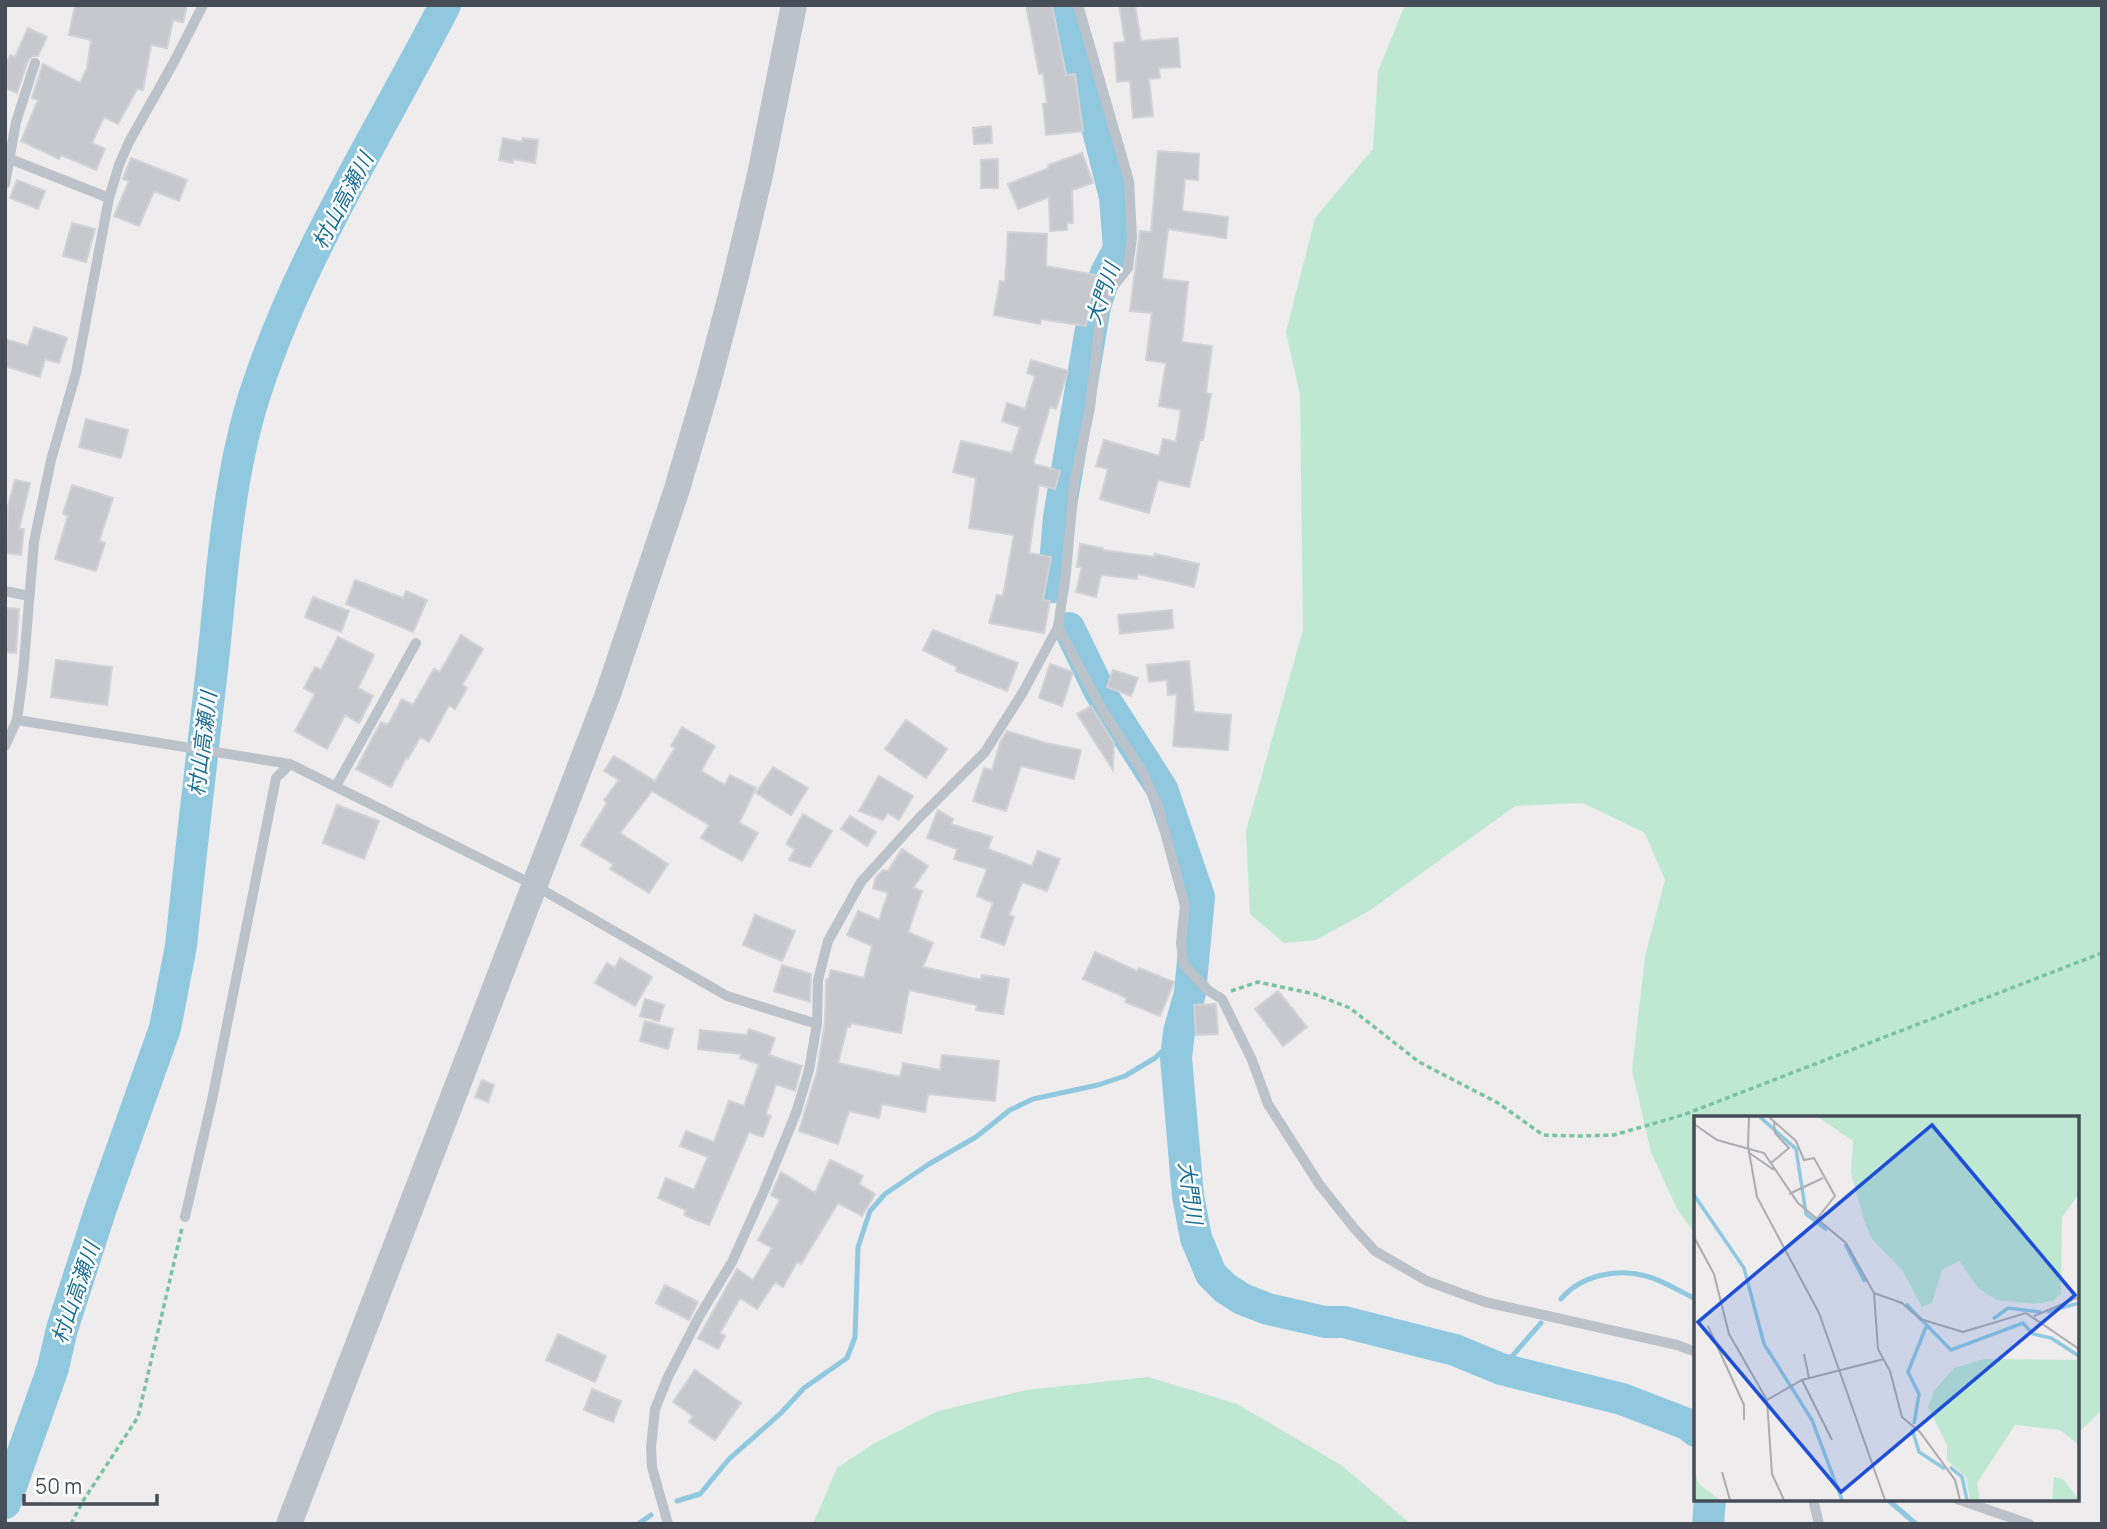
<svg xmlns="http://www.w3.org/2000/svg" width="2107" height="1529" viewBox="0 0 2107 1529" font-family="Manrope,'Noto Sans JP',sans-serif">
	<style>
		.green { fill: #bee8d2 }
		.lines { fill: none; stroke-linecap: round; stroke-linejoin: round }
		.stream { stroke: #90c8e0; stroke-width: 5 }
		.river { stroke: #90c8e0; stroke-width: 32 }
		.building { fill: #c7c8ce; stroke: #d0d2d7; stroke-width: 2 }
		.path { stroke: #7ac2a5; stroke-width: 3.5; stroke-dasharray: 5 3.5; stroke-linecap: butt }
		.service { stroke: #bbc2ca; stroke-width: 10 }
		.tertiary { stroke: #bbc2ca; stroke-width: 26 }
		.labels { text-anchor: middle; stroke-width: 5; stroke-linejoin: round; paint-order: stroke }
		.water-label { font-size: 21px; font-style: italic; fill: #1c6f94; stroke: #fff }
		.inset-river { fill: none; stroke: #90c8e0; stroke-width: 3.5 }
		.inset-road { fill: none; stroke: #abacb0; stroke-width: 2 }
		.view { fill: #1d4ed8; fill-opacity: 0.15; stroke: #1d4ed8; stroke-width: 3.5 }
		.inset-edge { fill: none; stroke: #464d57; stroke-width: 3.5 }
	</style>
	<rect width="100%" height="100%" fill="#eeecec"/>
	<path class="green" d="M1405,5H2102V1410L2077,1434V1118H1696V1235L1677,1209L1651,1152L1632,1070L1645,957L1665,880L1645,833L1583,803L1515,806L1369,911L1316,940L1284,943L1250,914L1246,831L1303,630L1300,395L1286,332L1315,218L1373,149L1378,71Z
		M1148,1377L1237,1404L1341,1465L1411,1524H813L837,1468L873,1444L938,1411L1026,1390Z"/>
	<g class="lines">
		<path class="stream" d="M1561,1299C1581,1275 1617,1268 1646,1276C1663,1280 1680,1292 1696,1299
			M1501,1369L1541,1323
			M1887,1499L1916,1524
			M677,1501L700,1494L729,1459L781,1413L804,1388L847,1358L855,1337L858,1247L870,1211L885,1194L929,1164L976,1137L1010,1110L1033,1099L1098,1085L1125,1076L1155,1058L1179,1035
			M638,1524L651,1515"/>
		<path class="river" d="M1053,587L1059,517L1095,306L1106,273L1119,249L1115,197L1080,60L1063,5
			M1069,628L1100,692L1162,789L1199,897L1190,993L1179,1032L1176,1058L1188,1196L1196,1238L1211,1274L1225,1288L1242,1299L1268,1309L1325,1322H1344L1455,1350L1501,1369L1622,1399L1687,1424L1696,1431
			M5,1503L53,1368L62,1329L100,1211L165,1028L181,946C191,848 203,749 214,651C222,571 228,488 250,410C293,266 377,138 445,5
			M1708,1524L1710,1499"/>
	</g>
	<path class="building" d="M75,5H187L183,22L173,20L167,48L151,45L143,90L137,89L118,124L104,117L92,143L105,149L96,170L61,155L59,159L21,141L38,100L32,98L43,64L80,83L87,68L91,40L69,35Z
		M1026,5H1052L1066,75L1075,74L1083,131L1046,135L1043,104L1047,103L1043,73L1039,74Z
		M1119,5H1135L1141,41L1178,38L1180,67L1159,68L1160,78L1149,79L1153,116L1133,118L1130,81L1117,82L1114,43L1125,42Z
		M28,28L47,37L38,56H33L28,60L17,93L5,88V67L10,55L15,57Z
		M991,126L992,143L974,144L973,128Z
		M503,138L522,142L523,138L538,140L535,163L513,159V163L499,160Z
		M1158,151L1199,154L1198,180L1185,179L1182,211L1228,217L1226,238L1168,229L1162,279L1188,282L1182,342L1212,346L1206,393L1211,394L1203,440H1200L1189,487L1158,480L1149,513L1100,499L1108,469L1096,466L1104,440L1159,456L1163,439L1176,442L1181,410L1159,406L1166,363L1146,360L1152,313L1130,311L1140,231L1151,232Z
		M1082,153L1093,183L1072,190L1073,223H1067V230L1050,231L1049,197L1018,209L1008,184L1049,168L1048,165Z
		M131,158L187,180L179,201L154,191L139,226L114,216L129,181L123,179Z
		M998,159V188H981V160Z
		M17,180L45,191L38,209L10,198Z
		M72,223L95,229L86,262L63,256Z
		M1008,232L1047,234L1046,266L1096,275L1093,292H1091L1086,326L1041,319L1040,324L994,315L1000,281L1005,282Z
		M34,327L67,338L59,363L45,359L40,377L5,366V339L28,346Z
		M1031,360L1068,371L1056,409L1050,407L1034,460V464L1060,471L1055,489L1039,485L1029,553L1051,557L1043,600L1050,601L1044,633L989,623L997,595L1003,596L1014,535L969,528L976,478L953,472L961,441L1012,453L1020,427L1002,421L1007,403L1025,409L1035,376L1027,373Z
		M86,419L128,430L121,458L79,447Z
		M15,480L30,483L19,529H24L21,555L6,553L8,506Z
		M72,485L113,498L99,541L105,543L96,571L55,559L68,516L63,514Z
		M1080,544L1103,548V550L1154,557L1155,554L1199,564L1194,587L1138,574L1137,579L1101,575L1096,597L1076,592L1082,567H1077Z
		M355,580L403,598L406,591L427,600L413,632L346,604Z
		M313,597L349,611L341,632L305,617Z
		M5,608L19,609L16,653L5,652Z
		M1172,610L1173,628L1120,634L1118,615Z
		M933,630L1018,663L1007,691L956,671L957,667L923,650Z
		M461,635L483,649L462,685L467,688L455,709L449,705L429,742L420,737L408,759L406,758L391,787L356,769L381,722L388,725L402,699L413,705L434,669L440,672Z
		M338,637L374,655L358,688L373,696L359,723L345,715L327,749L295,731L315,694L304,688L315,667L321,670Z
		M56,660L112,667L107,705L51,697Z
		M1189,661L1194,712L1231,715L1228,750L1173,746L1177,694L1168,695L1167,680L1149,682L1147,665Z
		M1050,664L1073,672L1062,706L1039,698Z
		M1113,670L1138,678L1131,696L1107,687Z
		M1091,706L1114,743L1113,770L1077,714Z
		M906,720L947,749L926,778L885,749Z
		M682,727L715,746L701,771L725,785L730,775L756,788L739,823L758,833L742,861L701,838L709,825L652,791L620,833L668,864L649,893L610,869L613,864L581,845L607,803L604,800L619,780L604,771L614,756L655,781L675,748L671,746Z
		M1007,731L1046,743L1081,750L1074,779L1021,766L1006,811L973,801L984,768L992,770L1001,741Z
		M773,767L808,788L791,815L756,793Z
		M879,776L913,796L899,820L888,813L883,820L859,811Z
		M337,805L379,821L364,859L323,843Z
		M938,810L953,819L951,824L992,837L988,849L1032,866L1038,851L1060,859L1047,891L1022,882L1009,915L1014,917L1004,945L981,937L993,903L977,896L987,869L954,859L957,849L927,838Z
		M803,814L832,831L810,867L789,860L795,849L786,844Z
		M850,816L876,832L867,846L841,829Z
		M902,849L928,866L913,888L922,891L908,932L933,943L923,967L981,980L982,975L1009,979L1003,1014L976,1010L977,1005L909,990L901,1033L851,1023L850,1027H847L838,1063L900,1077L903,1063L940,1070L942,1055L999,1061L995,1101L928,1094L925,1112L882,1104L879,1118L849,1111L838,1144L799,1131L817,1071L825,1022L826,981L827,979H829L831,970L864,978L872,946L847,935L858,911L879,920L888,893L873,888L876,877L883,870L888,871Z
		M755,915L795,931L782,961L743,945Z
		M1095,952L1137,971L1139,968L1174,982L1160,1016L1125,1002L1127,998L1083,979Z
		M620,958L652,977L635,1006L595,983L607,963L615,968Z
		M782,965L811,974L810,1002L774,991Z
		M1278,991L1307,1027L1283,1046L1255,1009Z
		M645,999L664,1005L659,1021L640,1016Z
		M1216,1004L1218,1034L1196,1035L1194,1005Z
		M645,1021L673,1029L668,1049L640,1041Z
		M749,1029L775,1038L769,1055L802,1066L801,1068L795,1091L776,1084L766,1114L771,1116L763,1137L749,1132L709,1225L684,1215L686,1210L658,1198L666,1178L694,1190L708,1157L680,1146L686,1131L714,1142L729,1101L744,1106L759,1064L740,1058L741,1054L698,1049L700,1030L747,1035Z
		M482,1080L494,1085L488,1102L475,1097Z
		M830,1160L863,1176L859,1184L875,1194L862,1216L838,1203L801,1264L797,1262L783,1287L775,1282L757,1309L740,1298L720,1333L725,1336L718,1349L698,1338L737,1269L753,1280L772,1248L758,1240L780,1200L771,1195L781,1172L815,1193Z
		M665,1285L698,1302L689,1320L656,1303Z
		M558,1334L606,1356L595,1382L546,1360Z
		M695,1370L741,1403L715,1440L689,1422L693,1416L673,1402Z
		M592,1389L621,1401L613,1422L584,1410Z"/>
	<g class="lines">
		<path class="path" d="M1231,991L1258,982L1314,994L1350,1008L1419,1062L1498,1103L1543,1135L1579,1136L1614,1135L1683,1115L2102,953
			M71,1524L83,1501L138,1417L182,1228"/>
		<path class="service" d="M10,159L109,198
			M5,184L16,122L35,63
			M5,591L29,596
			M1058,627L1103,711L1141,769L1158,806L1185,906L1181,943L1184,965L1209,991L1222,999L1252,1060L1268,1104L1319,1184L1354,1228L1375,1251L1427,1281L1485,1302L1677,1345L1696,1352
			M17,720L23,674L34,542L51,460L76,373L109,198L119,165L129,142L175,60L203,5
			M5,746L17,720L290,764L534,885L727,996L817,1024
			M336,786L416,643
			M185,1217L212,1100L276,778L290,764
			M1813,1499L1819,1524
			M1957,1499L2029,1524
			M668,1524L652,1467L651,1448L655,1409L668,1377L700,1315L732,1262L764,1191L796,1113L809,1070L817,1024L818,980L828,941L861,882L919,818L985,752L1023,692L1058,627L1066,572L1074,484L1090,408L1099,329L1108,293L1128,268L1132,237L1129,181L1078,5"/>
		<path class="tertiary" d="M289,1524L608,694L677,489L708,383L735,280L760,175L794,5"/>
	</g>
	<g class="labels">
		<g class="water-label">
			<text transform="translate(343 201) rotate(-62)" y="7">村山高瀬川</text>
			<text transform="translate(1103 294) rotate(-71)" y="7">大門川</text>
			<text transform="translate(203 744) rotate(-83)" y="7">村山高瀬川</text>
			<text transform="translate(1190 1193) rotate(82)" y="7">大門川</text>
			<text transform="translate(76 1293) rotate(-71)" y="7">村山高瀬川</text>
		</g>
	</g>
	<g transform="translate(1694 1116)">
		<rect width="385" height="385" fill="#eeecec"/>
		<path d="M124,1H385V78L368,101L367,178L359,185L340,188L303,184L285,173L265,145L248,154L238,187L228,191L208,154L178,123L171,107L157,57L159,25ZM290,243L385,244V329L366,314L321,309L283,367L286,384H276L272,361L253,344V329L234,291L240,275L260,252ZM0,355L5,368L26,384H0ZM360,361L369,363L385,384H358Z" fill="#bee8d2"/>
		<path class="inset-river" d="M66,1L102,33L112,98L133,114M0,79L50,152L70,228L118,304L148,384M151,128L171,166M212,188L257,234L329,207L339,218L357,222L385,240M353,196L385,187M299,203L314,192L347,196M220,308L225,278L214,256L232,211M218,313L225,336L251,353M256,351L268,361L273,384"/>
		<path class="inset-road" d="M75,1L102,25L110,44L120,42L141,80L122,104M0,8L23,24L70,37L104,87L152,127L180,177L184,233L196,255L208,301L226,316L261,364L266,384M54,30L63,81L125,197L191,384M54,30L55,1M54,36L80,54M77,47L95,32L81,17L80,6M95,78L129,62M0,121L20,158L35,218L73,284M180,177L208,187L226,203L269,216L332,197L385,233M340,200L385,181M14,210L50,289V304M110,238L115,262M108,264L138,324M28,356L36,384M90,384L78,358L73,284L108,264L190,243"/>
		<path class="view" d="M238,9L381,179L147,376L4,206Z"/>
		<rect width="385" height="385" class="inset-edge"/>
	</g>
	<rect width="2107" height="1529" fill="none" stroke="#464d57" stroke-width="14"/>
	<path d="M24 1494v10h133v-10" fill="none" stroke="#464d57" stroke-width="3.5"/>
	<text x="35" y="1494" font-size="21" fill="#464d57" stroke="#ffffff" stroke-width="5" paint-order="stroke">50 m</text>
</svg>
